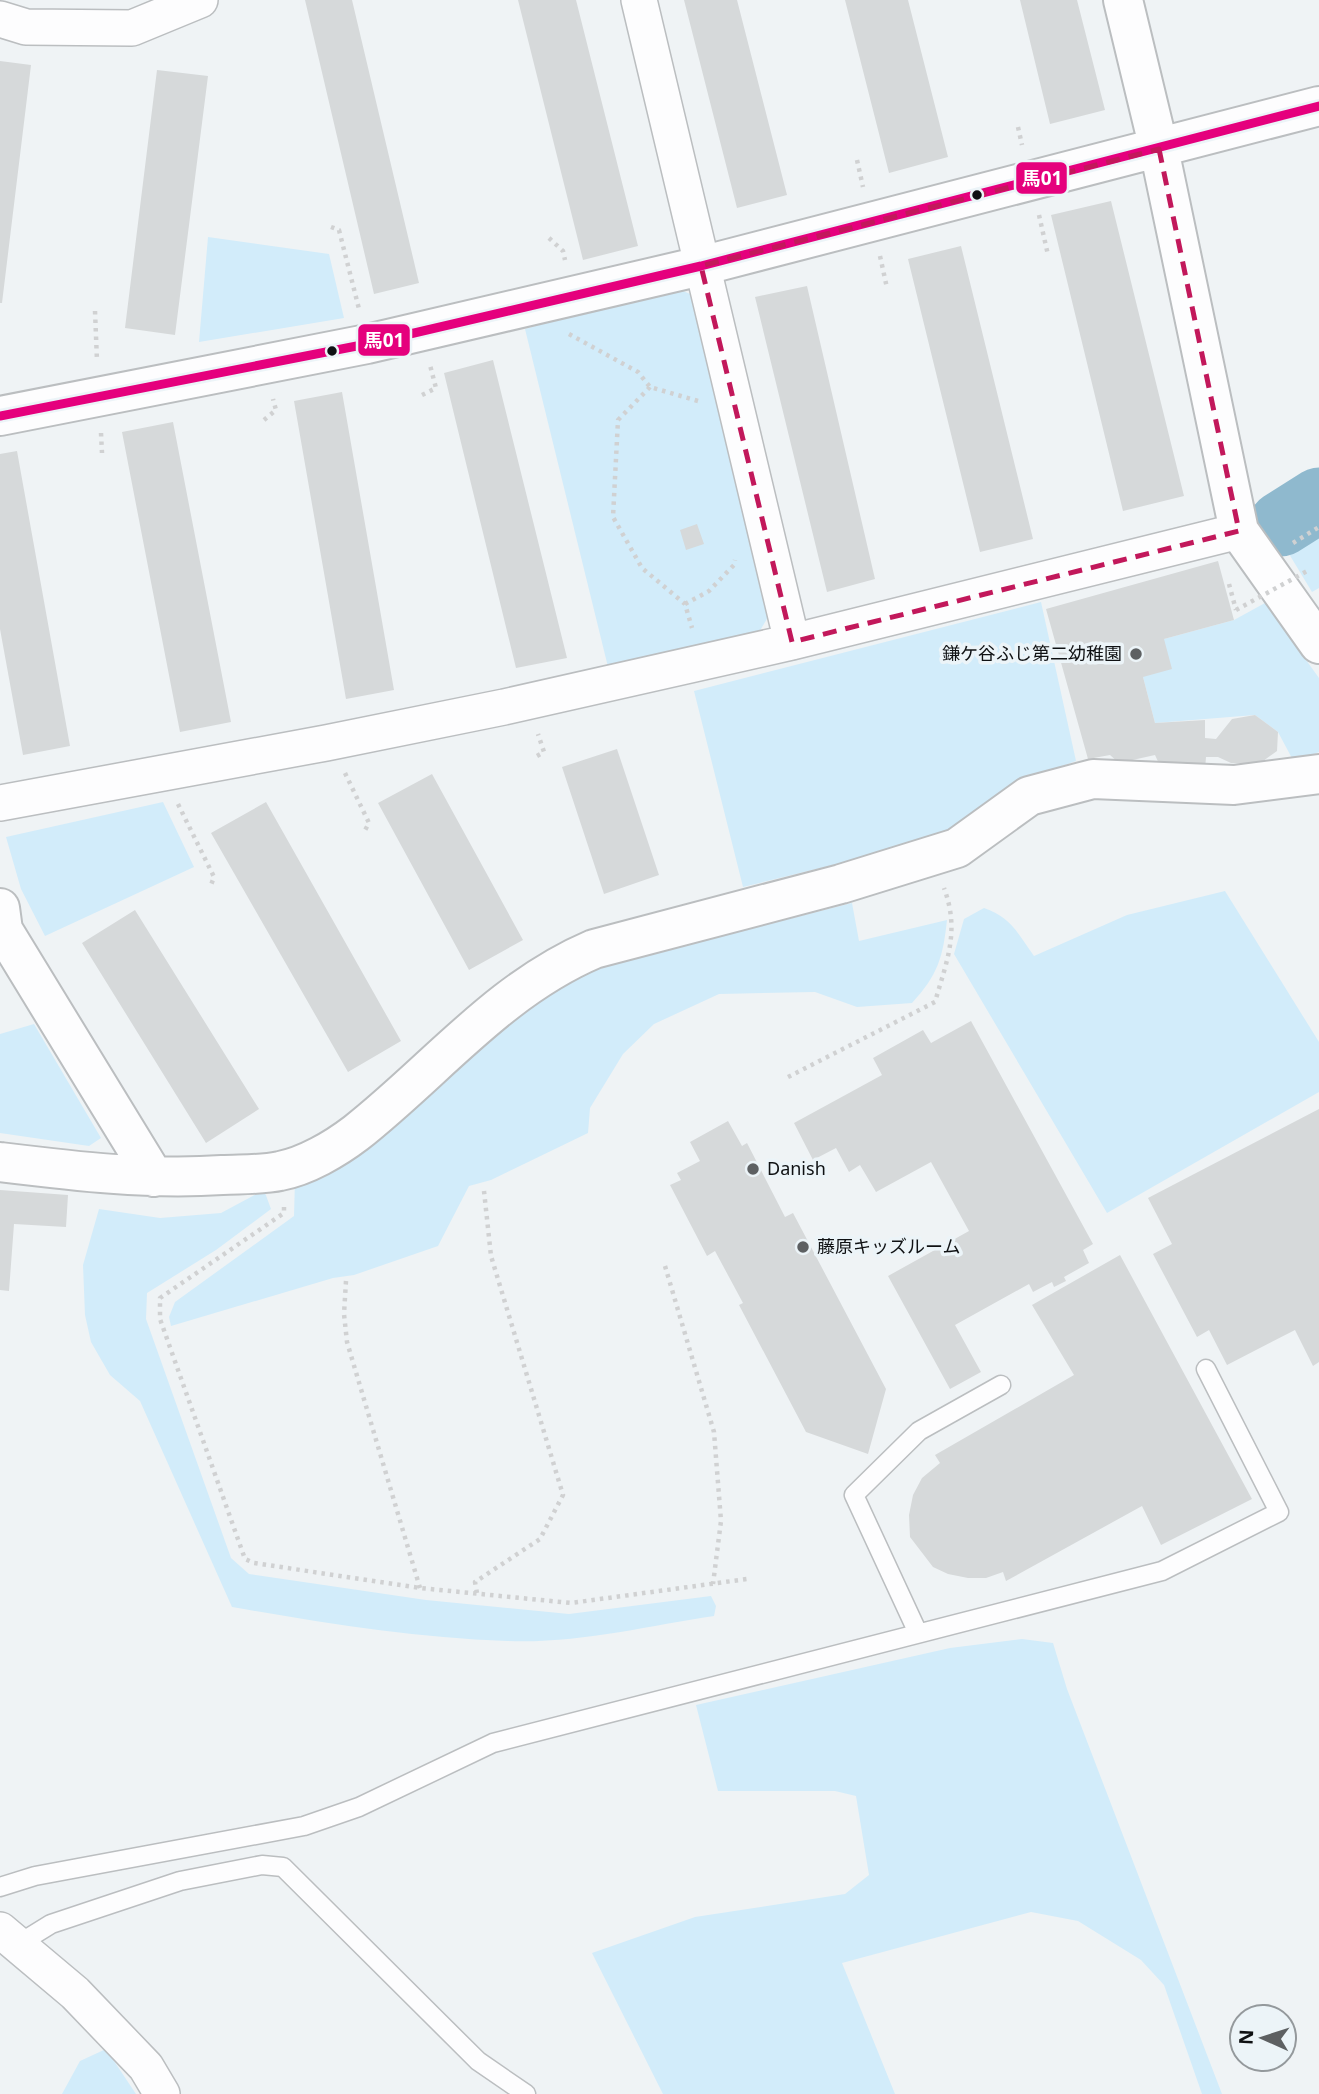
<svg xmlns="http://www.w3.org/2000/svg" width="1319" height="2094" viewBox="0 0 1319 2094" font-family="'Noto Sans','Noto Sans JP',sans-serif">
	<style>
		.green { fill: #d2ecfa }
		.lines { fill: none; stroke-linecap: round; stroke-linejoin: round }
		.river { stroke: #8fb9ce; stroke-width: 65 }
		.building { fill: #d6d9da }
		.lane-casing { stroke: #bbbec0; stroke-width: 21 }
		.street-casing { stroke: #bbbec0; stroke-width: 38 }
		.secondary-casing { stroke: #bbbec0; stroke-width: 42 }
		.path { stroke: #d0d1d2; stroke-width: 4.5; stroke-dasharray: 3.5 5; stroke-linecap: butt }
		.lane { stroke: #fdfdfe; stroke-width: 18 }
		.street { stroke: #fdfdfe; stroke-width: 35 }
		.secondary { stroke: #fdfdfe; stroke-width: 38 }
		.path-bridge { stroke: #d0d1d2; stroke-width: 4.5; stroke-dasharray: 3.5 5; stroke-linecap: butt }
		.bus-1-casing { stroke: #ecf4f8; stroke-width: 14 }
		.bus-1 { stroke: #e5007d; stroke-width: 9 }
		.marked { fill: none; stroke: #c2185b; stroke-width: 5; stroke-dasharray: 14 9; stroke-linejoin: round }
		.bus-dot { fill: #0f1113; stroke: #ecf4f8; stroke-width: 2.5 }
		.poi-dot { fill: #5d6062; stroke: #ecf4f8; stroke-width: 2.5 }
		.labels { text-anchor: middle; stroke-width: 7; stroke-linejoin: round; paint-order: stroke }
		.poi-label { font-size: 18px; fill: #0f1113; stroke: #ecf4f8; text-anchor: start }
		.line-badge { stroke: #ecf4f8; stroke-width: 2.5 }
		.badge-label { font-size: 19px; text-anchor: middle; font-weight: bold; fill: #fff }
	</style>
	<rect width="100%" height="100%" fill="#eff3f5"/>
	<path class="green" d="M208,237L329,254L344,318L199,342Z
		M674,287L690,294L768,617L758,634L609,671L525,329Z
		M1319,514V588L1312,592L1280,539Z
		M1041,602L1076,761L1012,784L948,837L743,887L694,691Z
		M1265,603L1319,678V752L1294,762L1278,732L1255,715L1155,723L1143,677L1164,639L1234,620Z
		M163,802L194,867L45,936L21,889L6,837Z
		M1225,891L1319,1042V1092L1107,1213L954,954L964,919L984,908C1011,917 1019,935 1034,956L1127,915Z
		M852,903L859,941L947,920C943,957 938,975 912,1003L857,1007L815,992L719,994L654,1024L623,1054L590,1108L588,1133L491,1180L469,1186L438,1246L354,1275L333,1278L171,1326L169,1317L175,1302L294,1216L295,1179L317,1176L343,1166L490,1038L567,978L607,965Z
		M34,1024L101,1138L89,1146L0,1133V1034Z
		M264,1190L271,1209L216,1250L147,1293L146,1319L231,1558L249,1574L426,1600L569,1614L711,1596L716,1606L714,1616C647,1626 576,1644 507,1641C415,1638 323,1623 232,1607L140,1401L110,1375L91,1342L85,1315L83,1265L99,1209L160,1218L221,1213Z
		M1022,1639L1053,1643L1067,1689L1222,2094H1202L1164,1985L1141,1960L1078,1921L1031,1912L842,1963L895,2094H663L592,1953L695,1917L845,1894L869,1875L856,1796L835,1791H718L696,1705L950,1648Z
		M106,2049L136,2094H62L80,2061Z"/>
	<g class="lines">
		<path class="river" d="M1281,524L1319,500"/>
	</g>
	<path class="building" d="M305,0H352L419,283L374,294Z
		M518,0H576L638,246L583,260Z
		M684,0H737L787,195L737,208Z
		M845,0H908L948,157L889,173Z
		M1020,0H1077L1105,110L1050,124Z
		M0,61L31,65L2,303H0Z
		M157,70L208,76L175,335L125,328Z
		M1111,201L1184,496L1123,511L1051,215Z
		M961,246L1033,539L980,552L908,259Z
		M807,286L875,579L827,592L755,297Z
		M493,360L567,658L516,668L444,373Z
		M342,392L394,690L346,699L294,401Z
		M173,422L231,722L180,732L122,432Z
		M17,451L70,746L23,755L0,629V454Z
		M697,524L704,544L686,550L680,530Z
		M1218,561L1234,620L1164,639L1172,669L1143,677L1155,723L1205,720V738L1216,739L1232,719L1255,715L1278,732L1277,751L1259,764L1231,763L1218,757H1206L1205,770L1161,768L1155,755L1119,763L1110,755L1088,759L1046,609Z
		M617,749L659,875L604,894L562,767Z
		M432,774L523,940L469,970L378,803Z
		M266,802L401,1041L348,1072L211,833Z
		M135,910L259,1109L206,1143L82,943Z
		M971,1021L1093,1244L1083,1250L1089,1263L1064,1277L1066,1281L1054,1287L1052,1282L1033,1292L1029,1284L955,1325L981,1372L950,1389L888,1276L969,1231L931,1162L876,1192L860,1165L849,1172L836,1148L813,1160L794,1123L882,1075L873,1058L923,1030L931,1043Z
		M1319,1109V1362L1313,1366L1295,1330L1227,1365L1209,1330L1197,1337L1153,1254L1172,1244L1148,1198Z
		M728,1121L742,1146L747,1143L785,1217L793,1213L886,1389L868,1454L806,1432L739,1305L743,1303L715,1251L707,1256L670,1185L681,1180L677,1173L700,1161L690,1142Z
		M0,1190L68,1195L66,1227L14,1224L9,1291L0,1290Z
		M1120,1255L1252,1499L1161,1545L1142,1506L1006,1581L1003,1572L986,1578H968L948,1574L933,1567L910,1537L909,1515L913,1495L922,1478L940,1463L935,1455L1074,1375L1032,1305Z"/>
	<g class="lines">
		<g class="lane-casing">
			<path id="lane" d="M918,1633L854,1495L919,1431L1001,1385
				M0,1887L35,1876L304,1826L359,1807L493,1743L1162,1571L1279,1512L1206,1369
				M17,1945L51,1924L180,1881L262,1865L283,1867L478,2061L526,2094"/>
		</g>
		<g class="street-casing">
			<path id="street" d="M639,0L792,642
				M0,19L26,27L132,28L200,0
				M0,803L326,743L504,707L792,642L1239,531
				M0,1930L75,1993L146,2067L162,2094"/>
		</g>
		<g class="secondary-casing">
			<path id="secondary" d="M1123,0L1159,149L1239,531L1319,644
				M0,416L367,344L701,266L1319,106
				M0,908L3,930L154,1177
				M0,1162C74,1171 147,1180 222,1175C241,1174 262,1175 280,1171C306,1166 335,1149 356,1133C436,1070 498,990 594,949L841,884L957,848L1029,796L1093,779L1234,785L1319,774"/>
		</g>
		<path class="path" d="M1018,127L1022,145
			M857,160L863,187
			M1039,215L1048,255
			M331,227L339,230L359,309
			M549,238L563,251L565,260
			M880,256L887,288
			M95,311L97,361
			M569,334L638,372L650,387L698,401
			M650,387L618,420L613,517L642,568L685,604L692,628
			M422,395L436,388L430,365
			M264,420L276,410L273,399
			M101,433L102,453
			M1293,543L1319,527
			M1229,584L1236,610
			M685,604L709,591L734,565L735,560
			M537,756L544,752L538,734
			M345,773L369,823L364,832
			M178,804L214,877L211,885
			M788,1077L935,1002C947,960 960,931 944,888
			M284,1207V1213L160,1298V1319L245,1559L254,1563L420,1588L571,1603L747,1579
			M665,1266L714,1432L721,1521L713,1584
			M346,1281L344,1314L347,1342L420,1588
			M477,1593L475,1582L540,1539L563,1495L491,1256L484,1191"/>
		<use href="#lane" class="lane"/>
		<use href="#street" class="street"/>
		<use href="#secondary" class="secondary"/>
		<path class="path-bridge" d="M1236,610L1309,570"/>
		<g class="bus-1-casing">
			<path id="bus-1" d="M0,416L367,344L701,266L1319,106"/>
		</g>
		<use href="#bus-1" class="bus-1"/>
	</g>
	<path class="marked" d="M1159,149L1239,531L792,642L701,266Z"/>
	<g class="bus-dot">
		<circle cx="977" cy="195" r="6"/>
		<circle cx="332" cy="351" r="6"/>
	</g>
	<g class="poi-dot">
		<circle cx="1136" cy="654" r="7"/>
		<circle cx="753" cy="1169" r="7"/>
		<circle cx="803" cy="1247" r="7"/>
	</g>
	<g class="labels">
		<g class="poi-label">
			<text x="1122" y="660" text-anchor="end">鎌ケ谷ふじ第二幼稚園</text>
			<text x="767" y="1175">Danish</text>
			<text x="817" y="1253">藤原キッズルーム</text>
		</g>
	</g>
	<g class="line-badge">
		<rect x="1015" y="161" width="53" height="34" rx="7" fill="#e5007d"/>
		<rect x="357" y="323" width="54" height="34" rx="7" fill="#e5007d"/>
	</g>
	<g class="badge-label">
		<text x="1042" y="185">馬01</text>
		<text x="384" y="347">馬01</text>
	</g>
	<g transform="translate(1263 2038) rotate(273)"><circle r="33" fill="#ecf4f8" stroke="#94999c" stroke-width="2"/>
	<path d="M0-5L12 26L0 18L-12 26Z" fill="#5d6062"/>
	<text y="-10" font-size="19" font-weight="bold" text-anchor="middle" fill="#0f1113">N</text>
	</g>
</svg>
